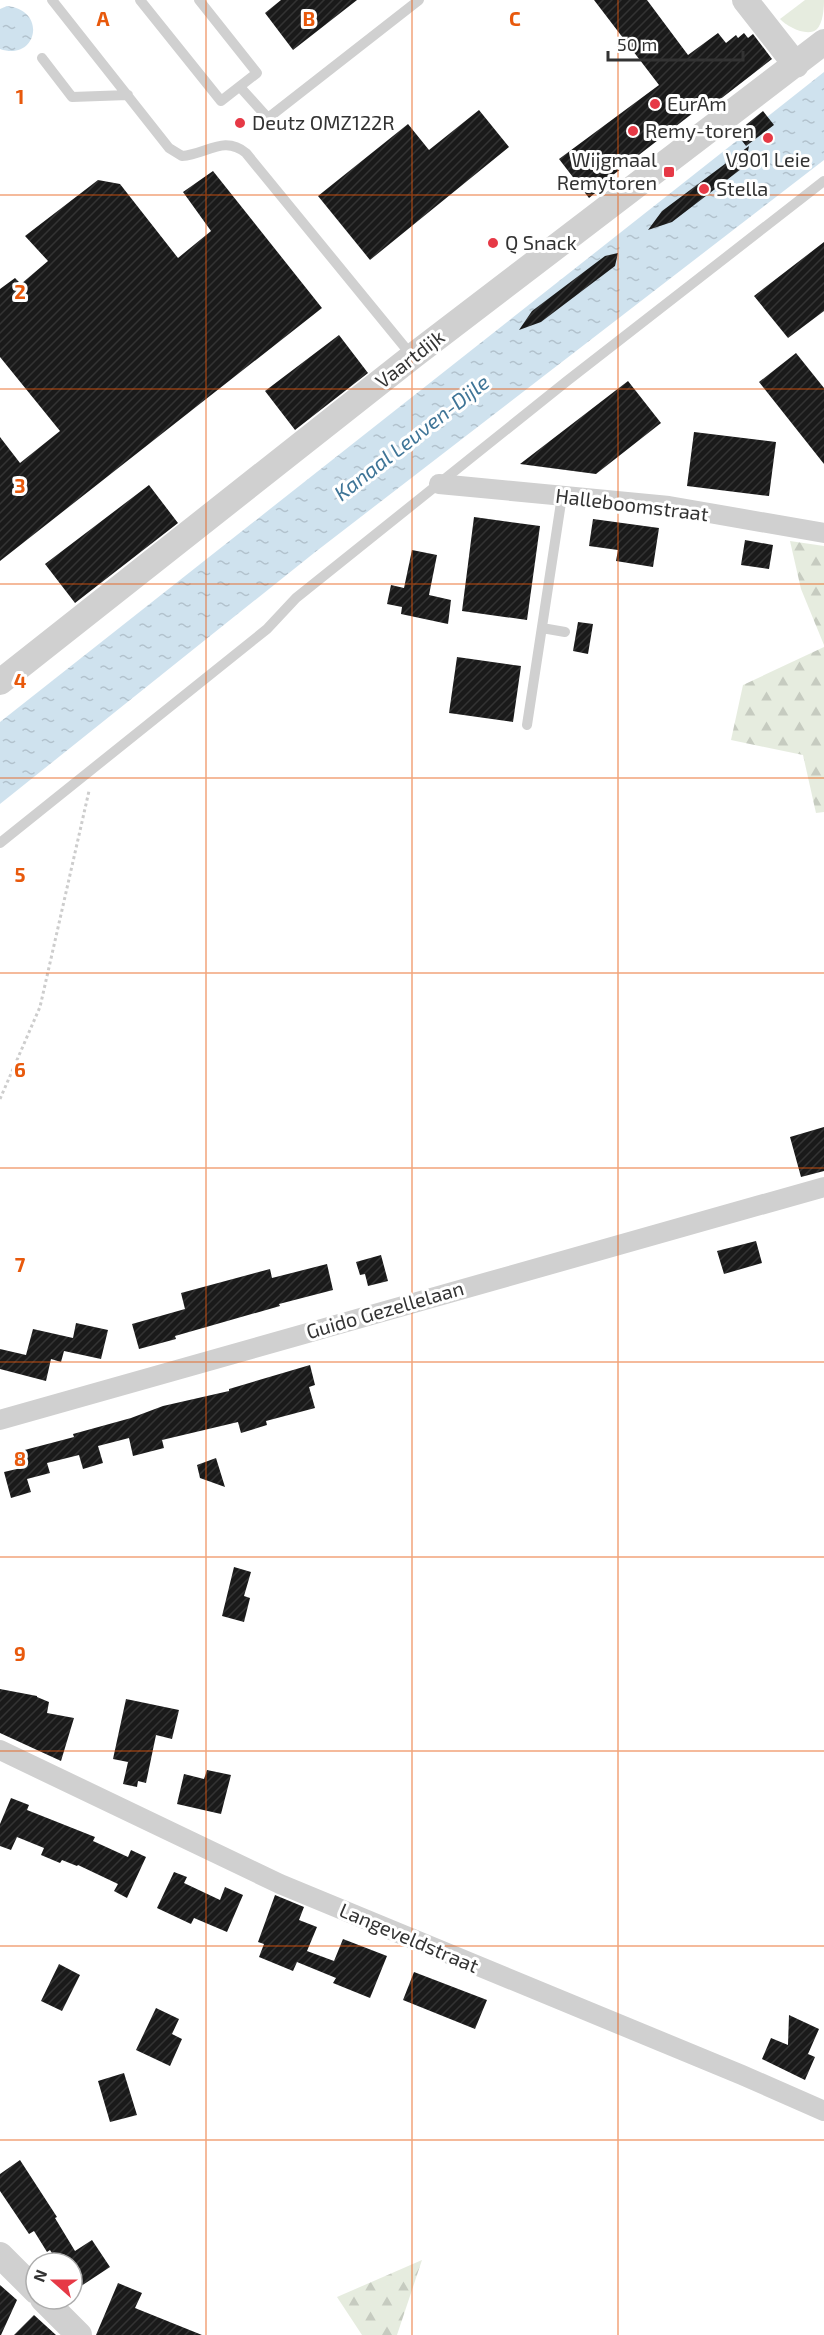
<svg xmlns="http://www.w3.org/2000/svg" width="824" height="2335" viewBox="0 0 824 2335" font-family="'Exo 2',sans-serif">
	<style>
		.grass { fill: #e6ecdf }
		.forest { fill: url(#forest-firs) }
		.water { fill: url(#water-ripples) }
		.building { fill: url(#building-hatch) }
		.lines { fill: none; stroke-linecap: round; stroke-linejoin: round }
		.path { stroke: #cdcdcd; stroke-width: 3; stroke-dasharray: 3 3; stroke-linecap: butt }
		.service { stroke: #d0d0d0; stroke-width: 10 }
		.minor { stroke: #d0d0d0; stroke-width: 20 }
		.tertiary { stroke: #d0d0d0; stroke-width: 26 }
		.grid { fill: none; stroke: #e8590c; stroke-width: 1.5; stroke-opacity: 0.55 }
		.poi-dot { fill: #e63946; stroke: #fff; stroke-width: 2 }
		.labels { text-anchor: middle; stroke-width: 6; stroke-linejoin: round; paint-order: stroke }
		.poi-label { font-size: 20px; fill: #333; stroke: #fff; text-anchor: start }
		.street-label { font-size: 20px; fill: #333; stroke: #fff }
		.water-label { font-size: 21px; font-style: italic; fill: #3f7597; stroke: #fff }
		.grid-label { font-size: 20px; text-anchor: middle; font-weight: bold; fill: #e8590c; stroke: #fff; stroke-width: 6; stroke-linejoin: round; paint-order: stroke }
	</style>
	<defs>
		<pattern id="forest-firs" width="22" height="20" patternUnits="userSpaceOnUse" patternTransform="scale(1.5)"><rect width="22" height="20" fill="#e6ecdf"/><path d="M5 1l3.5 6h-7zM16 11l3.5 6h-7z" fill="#c6cbc0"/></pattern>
		<pattern id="water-ripples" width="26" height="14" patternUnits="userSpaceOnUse" patternTransform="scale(1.5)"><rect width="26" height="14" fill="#cfe2ee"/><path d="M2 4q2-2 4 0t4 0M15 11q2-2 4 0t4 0" fill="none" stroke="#b2c2cd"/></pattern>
		<pattern id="building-hatch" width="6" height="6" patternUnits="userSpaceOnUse" patternTransform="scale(1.5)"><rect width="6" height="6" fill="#1a1a1a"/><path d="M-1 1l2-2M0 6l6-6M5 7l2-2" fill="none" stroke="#333"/></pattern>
	</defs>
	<rect width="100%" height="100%" fill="#fff"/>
	<path class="grass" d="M805,0H824C824,8 823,23 817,29C808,38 786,26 780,19Z"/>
	<path class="forest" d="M790,541L824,546V645L801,589Z
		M824,647V812L816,813L803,755L731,740L743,685Z
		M422,2260L397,2335H362L337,2297Z"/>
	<path class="water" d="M7,6C48,10 37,62 0,49V9Z
		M824,72V160L314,553L0,804V722Z"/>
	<path class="building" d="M281,0H357L293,50L265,13Z
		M594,0H647L688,55L718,33L726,43L736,35L738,38L744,33L748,38L753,34L772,59L714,104L711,99L613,175L615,177L589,198L559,159L659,85Z
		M479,110L509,147L370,260L318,196L408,124L429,150Z
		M763,111L774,125L746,146L736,133Z
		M749,146L745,166L672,222L648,230L662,211Z
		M213,171L322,308L0,561V437L20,463L60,431L0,357V289L15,278L21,284L48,261L25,236L98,180L120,184L178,258L211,231L183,192Z
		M824,242V311L788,338L754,296Z
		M618,253L615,266L541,322L519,330L532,311L605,256Z
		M339,335L368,373L295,430L265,391Z
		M796,353L824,388V464L759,382Z
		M628,381L661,423L596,474L520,464Z
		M694,432L776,442L769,496L687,486Z
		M149,485L178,523L75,603L45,564Z
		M474,517L540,526L527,620L462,611Z
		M593,519L659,528L653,567L616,561L618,550L589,546Z
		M745,540L773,545L769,569L741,565Z
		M412,550L437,555L429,595L451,600L448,624L401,614L402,607L387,604L391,585L404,588Z
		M578,622L593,624L588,654L573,651Z
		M457,657L521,666L513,722L449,713Z
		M824,1127V1171L801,1177L790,1137Z
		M756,1241L762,1263L724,1274L717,1251Z
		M381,1255L388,1281L368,1286L365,1274L360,1275L356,1262Z
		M327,1264L333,1290L279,1304L280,1306L175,1336L176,1339L139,1349L132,1324L185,1309L181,1293L270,1269L272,1278Z
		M76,1323L108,1330L101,1359L64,1351L61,1362L51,1359L46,1381L0,1369V1349L26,1355L33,1329L73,1338Z
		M310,1365L315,1385L309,1387L315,1408L266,1421L267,1425L241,1433L238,1422L162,1440L164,1448L133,1456L129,1438L98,1446L103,1463L83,1469L79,1455L47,1463L50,1473L27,1479L31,1492L11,1498L4,1472L21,1468L17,1452L74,1437L73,1434L131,1418L163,1406L229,1391V1389Z
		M216,1458L225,1487L200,1478L197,1465Z
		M234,1567L251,1572L244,1596L250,1598L244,1622L222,1616Z
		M0,1689L37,1696V1697L49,1702L47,1713L74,1718L61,1761L0,1733Z
		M126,1699L179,1710L172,1739L156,1735L146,1783L138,1781L137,1787L123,1784L128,1762L113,1759Z
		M207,1770L231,1775L221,1814L177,1804L184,1774L204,1779Z
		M11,1798L29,1805L27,1810L95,1837L93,1841L128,1857L131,1850L146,1857L127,1898L114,1891L118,1884L78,1865L77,1866L62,1860L60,1863L41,1855L44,1848L17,1837L11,1850L0,1846V1824Z
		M174,1872L187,1877L184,1883L220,1900L225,1887L243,1895L227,1932L194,1918L191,1924L157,1908Z
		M275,1895L304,1907L299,1920L317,1927L307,1951L334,1961L343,1939L387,1956L370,1998L333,1983L336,1978L297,1962L293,1971L259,1957L264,1944L258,1942Z
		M59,1964L80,1975L62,2011L41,2001Z
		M414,1972L487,2000L475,2029L403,2000Z
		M156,2008L179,2019L172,2034L182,2039L170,2066L136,2050Z
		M789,2015L819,2029L808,2054L815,2057L805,2080L762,2059L771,2038L788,2045Z
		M124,2073L137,2115L110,2122L98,2081Z
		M20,2160L57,2217L55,2218L75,2251L92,2240L110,2267L72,2292V2263H58L50,2250L47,2252L34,2231L29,2234L0,2191V2174Z
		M118,2283L142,2293L135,2308L202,2335H96Z
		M0,2285L17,2300L1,2335H0Z
		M34,2315L56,2335H14Z"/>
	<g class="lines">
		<path class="path" d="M0,1099L40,1007L89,791"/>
		<path class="service" d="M52,0L169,148L182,156C207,154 224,135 246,153L412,356
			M140,0L221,101L257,73L199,0
			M42,58L72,97L128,95
			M240,87L268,118L419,0
			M542,628L565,632
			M527,725L562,496
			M0,843L267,629L296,598L567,381L824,181"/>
		<path class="minor" d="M439,484L669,506L824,533
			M0,1420L824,1187
			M0,1750L280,1884L742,2075L824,2111"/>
		<path class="tertiary" d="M745,0L796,65
			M0,682L413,356L824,42
			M0,2255L36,2291
			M43,2299L79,2335"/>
	</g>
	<path class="grid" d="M206,0V2335M412,0V2335M618,0V2335M0,195H824M0,389H824M0,584H824M0,778H824M0,973H824M0,1168H824M0,1362H824M0,1557H824M0,1751H824M0,1946H824M0,2140H824"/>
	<g class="poi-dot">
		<circle cx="655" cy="104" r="6"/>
		<circle cx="240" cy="123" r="6"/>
		<circle cx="633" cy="131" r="6"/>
		<circle cx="768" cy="138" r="6"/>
		<rect x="663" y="166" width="12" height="12" rx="3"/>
		<circle cx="704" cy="189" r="6"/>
		<circle cx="493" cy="243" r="6"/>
	</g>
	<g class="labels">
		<g class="poi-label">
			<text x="667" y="111">EurAm</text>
			<text x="252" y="130">Deutz OMZ122R</text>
			<text x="645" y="138">Remy-toren</text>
			<text x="657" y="167" text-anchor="end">Wijgmaal<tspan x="657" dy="23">Remytoren</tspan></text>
			<text x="768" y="167" text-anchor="middle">V901 Leie</text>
			<text x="716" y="196">Stella</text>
			<text x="505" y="250">Q Snack</text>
		</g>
		<g class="street-label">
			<text transform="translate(410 359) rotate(-38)" y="7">Vaartdijk</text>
			<text transform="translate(632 505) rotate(7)" y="7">Halleboomstraat</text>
			<text transform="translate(385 1310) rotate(-16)" y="7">Guido Gezellelaan</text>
			<text transform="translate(409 1938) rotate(23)" y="7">Langeveldstraat</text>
		</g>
		<g class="water-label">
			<text transform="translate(412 438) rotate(-38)" y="7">Kanaal Leuven-Dijle</text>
		</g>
	</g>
	<g class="grid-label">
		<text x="103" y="26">A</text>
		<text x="309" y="26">B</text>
		<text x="515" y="26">C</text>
		<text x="20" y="104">1</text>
		<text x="20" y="299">2</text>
		<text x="20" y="493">3</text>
		<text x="20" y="688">4</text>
		<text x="20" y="882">5</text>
		<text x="20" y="1077">6</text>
		<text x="20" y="1272">7</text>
		<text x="20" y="1466">8</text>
		<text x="20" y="1661">9</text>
	</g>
	<g transform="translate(54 2281) rotate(291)"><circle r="28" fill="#ffffff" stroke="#adadad" stroke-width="1.5"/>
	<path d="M0-4.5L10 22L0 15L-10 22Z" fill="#e63946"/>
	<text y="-9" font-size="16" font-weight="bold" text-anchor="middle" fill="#333333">N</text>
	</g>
	<path d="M608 51v9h135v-9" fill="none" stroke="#333333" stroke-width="3"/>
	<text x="617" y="51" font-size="18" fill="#333333" stroke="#ffffff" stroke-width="4.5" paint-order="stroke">50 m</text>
</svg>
